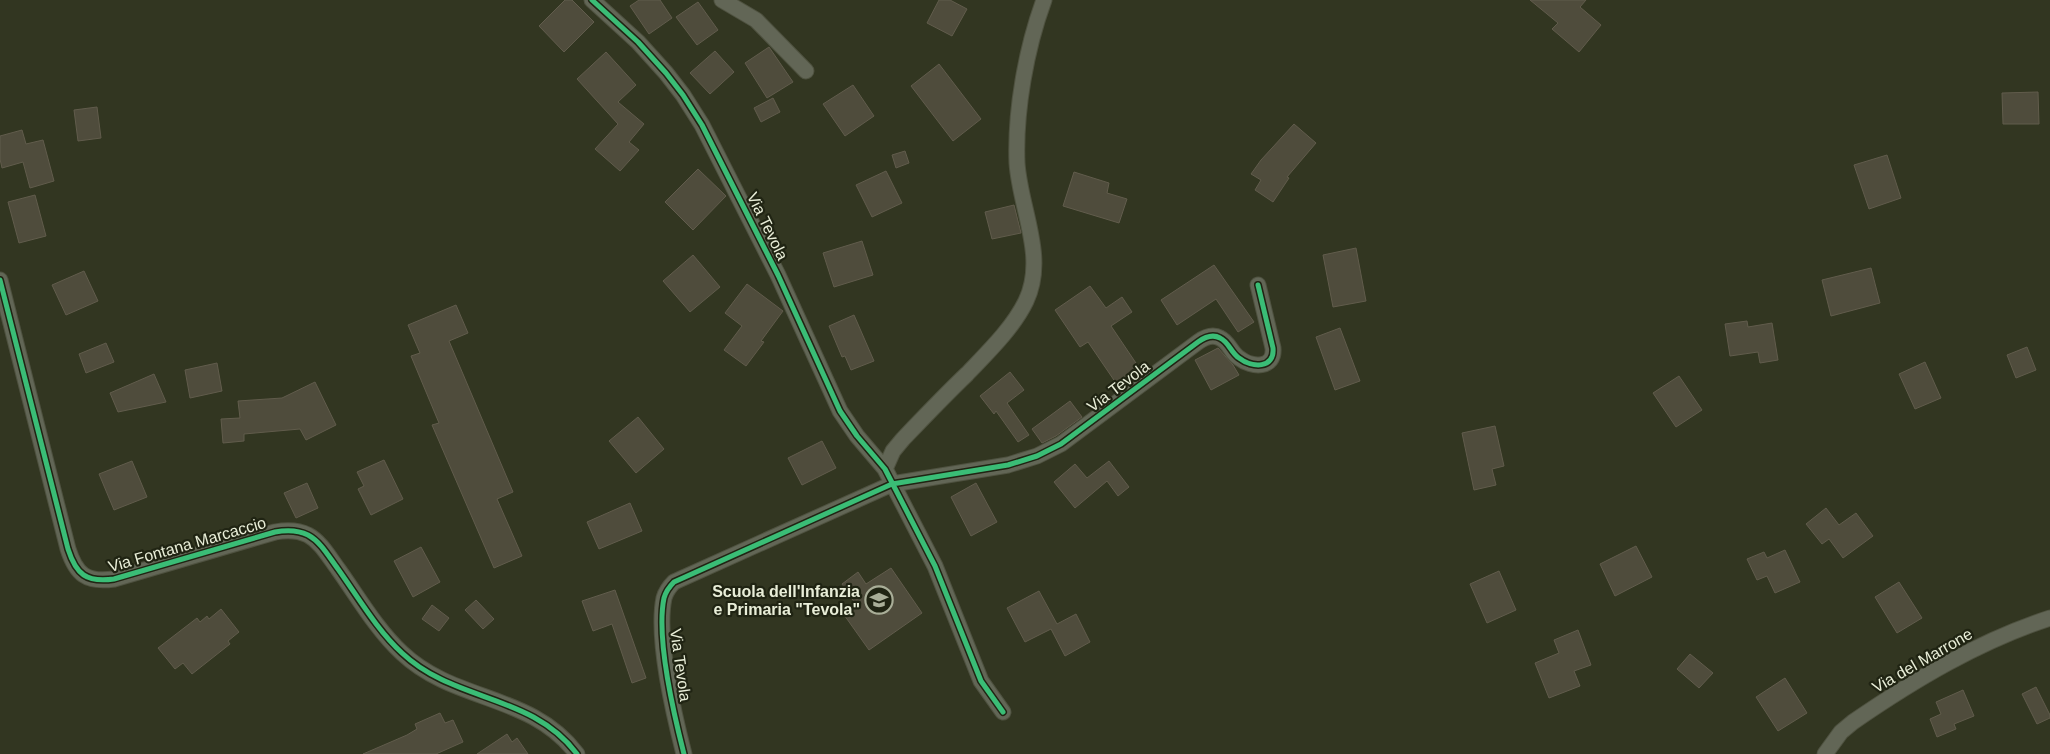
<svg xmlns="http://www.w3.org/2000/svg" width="2050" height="754" viewBox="0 0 2050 754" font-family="Helvetica,sans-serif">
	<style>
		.building { fill: #4f4c3c; stroke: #615c4c }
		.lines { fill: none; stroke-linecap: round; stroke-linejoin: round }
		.street-casing { stroke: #4f5240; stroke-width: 17 }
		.street { stroke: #626656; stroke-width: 15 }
		.cycleway-casing { stroke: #202413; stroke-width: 8 }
		.cycleway { stroke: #3abd76; stroke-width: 5 }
		.labels { text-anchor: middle; stroke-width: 4.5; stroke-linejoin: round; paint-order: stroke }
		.street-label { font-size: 16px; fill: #e9eed8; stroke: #202413 }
		.poi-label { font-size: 16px; font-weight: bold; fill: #e9eed8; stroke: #202413; text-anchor: end }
	</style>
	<rect width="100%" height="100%" fill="#323621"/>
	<path class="building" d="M565,0H572L594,22L564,52L539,26Z
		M639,0H660L672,18L649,34L630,6Z
		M939,0H950L967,9L952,36L927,23Z
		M1530,0H1586L1580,7L1601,25L1579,52L1552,29L1558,23Z
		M698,2L718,30L697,45L676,17Z
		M769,47L793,82L767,98L745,63Z
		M715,51L734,72L710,94L690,73Z
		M606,52L636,85L618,102L644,124L629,142L639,150L620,171L595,149L618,124L577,79Z
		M939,64L981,119L953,141L911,86Z
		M853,85L874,116L845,136L823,104Z
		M2038,92L2039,124H2003L2002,93Z
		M773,98L780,112L761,122L754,108Z
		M97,107L101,138L78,141L74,110Z
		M1294,124L1316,143L1287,177L1289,178L1273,202L1255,190L1261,180L1251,174L1261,160Z
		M22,130L26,144L43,140L54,181L30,188L23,162L2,168L0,159V136Z
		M905,151L909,163L896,168L892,155Z
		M1887,155L1901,198L1869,209L1854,165Z
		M698,169L726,196L693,230L665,202Z
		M886,171L902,203L872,217L856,185Z
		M1074,172L1109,183L1107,193L1127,199L1119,223L1063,206Z
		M35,195L46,236L19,243L8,202Z
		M1014,205L1021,233L992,239L985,212Z
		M862,241L873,275L834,287L823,253Z
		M1356,248L1366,301L1333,307L1323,255Z
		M693,255L720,287L690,312L663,281Z
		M1214,265L1254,322L1238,332L1216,299L1177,325L1161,300Z
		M1871,268L1880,303L1831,316L1822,280Z
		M84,271L98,301L66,315L52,285Z
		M747,284L783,311L761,341L764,342L746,366L724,350L742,326L725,313Z
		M1090,286L1106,308L1122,297L1132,312L1111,326L1142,372L1120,389L1088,342L1080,347L1055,310Z
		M456,305L468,333L449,341L513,492L497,499L522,556L494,568L432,425L439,423L411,356L420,353L408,325Z
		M854,315L874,361L851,370L845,356L842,357L829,326Z
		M1747,321L1748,327L1772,323L1778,360L1760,363L1758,352L1730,356L1725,324Z
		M1340,328L1360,381L1335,390L1316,337Z
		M106,343L114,362L86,373L79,354Z
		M2027,347L2036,370L2016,378L2007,355Z
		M1218,348L1233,365L1239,375L1211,390L1195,360Z
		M1925,362L1941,398L1915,409L1899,374Z
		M217,363L222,391L190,398L185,370Z
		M1010,372L1024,390L1007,403L1029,435L1018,442L996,411L994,414L980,396Z
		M154,374L166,402L118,412L110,393Z
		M1679,376L1702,410L1676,427L1653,393Z
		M315,382L336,425L306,440L300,429L244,434V441L223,443L221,419L240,418L238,401L282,398Z
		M1070,401L1082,417L1056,436L1042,443L1032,429Z
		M638,417L664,449L636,473L609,441Z
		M1495,426L1504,466L1492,469L1496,485L1474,490L1462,433Z
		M822,441L836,468L802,485L788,458Z
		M384,460L403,499L371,515L358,489L364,486L357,472Z
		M132,461L147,497L114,510L99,474Z
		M1109,461L1129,487L1118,496L1107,481L1075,508L1054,482L1075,464L1087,478Z
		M307,483L318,508L296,518L284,493Z
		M976,483L997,522L971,536L951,497Z
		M630,503L642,531L599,549L587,522Z
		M1826,508L1839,525L1856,513L1873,536L1843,558L1829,539L1822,544L1806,524Z
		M1636,546L1652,577L1615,596L1600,564Z
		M421,547L440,582L413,597L394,561Z
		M1785,550L1800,582L1775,593L1767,576L1757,580L1747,559L1764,552L1767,558Z
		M891,568L922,613L869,650L842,612L855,603L842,584L858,572L866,584Z
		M1499,571L1516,610L1487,623L1470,584Z
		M1899,582L1922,618L1897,633L1875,597Z
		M615,590L646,678L632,683L612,624L593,631L582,601Z
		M1039,591L1057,624L1076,614L1090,642L1065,656L1051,629L1025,642L1007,608Z
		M476,600L494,619L483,629L465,610Z
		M432,605L449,618L439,631L422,619Z
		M221,609L239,632L228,641L230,644L192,674L183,663L175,669L158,648L197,618L200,622L207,616L209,619Z
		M1578,630L1591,665L1574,671L1580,686L1549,698L1535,663L1559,653L1554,640Z
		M1690,654L1713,673L1699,688L1677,669Z
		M1785,678L1807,713L1778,731L1756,697Z
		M2036,687L2050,715V718L2037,724L2022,694Z
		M1963,690L1974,716L1954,724L1956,729L1937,737L1930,719L1941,714L1936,702Z
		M440,713L445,723L453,720L463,742L436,754H363L407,735L417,729L415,724Z
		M507,734L512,742L517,738L528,754H477Z"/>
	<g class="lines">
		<g class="street-casing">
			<path id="street" d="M592,0L638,42L666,73L683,95L702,125L778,275L840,411L857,436L885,469L935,566L981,681L1003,712
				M722,0L756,20L806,71
				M0,280L68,549C76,574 86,583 114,579L275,532C286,530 298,530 308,535C321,542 329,557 338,569C358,597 377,630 402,653C455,703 531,693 577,754
				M885,469L893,451L903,439C924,417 945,395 967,374C988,352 1013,328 1026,301C1047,257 1020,209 1017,163C1015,111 1026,49 1044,0
				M684,754C674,715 656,637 664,598C666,591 669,587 674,582L892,484L1008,465L1037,456L1061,444L1198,342C1205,337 1213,334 1220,338C1229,342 1231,353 1239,358C1252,368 1275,369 1273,348L1258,285
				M1825,754L1841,732L1853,722C1914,680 1979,641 2050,618"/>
		</g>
		<use href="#street" class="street"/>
		<g class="cycleway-casing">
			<path id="cycleway" d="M592,0L638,42L666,73L683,95L702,125L778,275L840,411L857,436L885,469L935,566L981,681L1003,712
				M0,280L68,549C76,574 86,583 114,579L275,532C286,530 298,530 308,535C321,542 329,557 338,569C358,597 377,630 402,653C455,703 531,693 577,754
				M684,754C674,715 656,637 664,598C666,591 669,587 674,582L892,484L1008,465L1037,456L1061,444L1198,342C1205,337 1213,334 1220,338C1229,342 1231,353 1239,358C1252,368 1275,369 1273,348L1258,285"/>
		</g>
		<use href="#cycleway" class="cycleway"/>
	</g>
	<defs>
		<g id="school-ring" transform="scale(1.4375)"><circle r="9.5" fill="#202413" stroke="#a9ae98" stroke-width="1.5"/><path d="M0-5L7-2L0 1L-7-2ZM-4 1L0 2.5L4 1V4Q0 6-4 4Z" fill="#a9ae98"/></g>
	</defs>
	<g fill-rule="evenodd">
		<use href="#school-ring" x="879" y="600"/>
	</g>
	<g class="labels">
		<g class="street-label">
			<text transform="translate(768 226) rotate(64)" y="6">Via Tevola</text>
			<text transform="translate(1118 386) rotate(-37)" y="6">Via Tevola</text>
			<text transform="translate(187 544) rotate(-16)" y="6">Via Fontana Marcaccio</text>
			<text transform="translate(1922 660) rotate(-30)" y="6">Via del Marrone</text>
			<text transform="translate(681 665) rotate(82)" y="6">Via Tevola</text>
		</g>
		<g class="poi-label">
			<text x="860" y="597">Scuola dell'Infanzia<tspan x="860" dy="18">e Primaria "Tevola"</tspan></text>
		</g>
	</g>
</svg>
